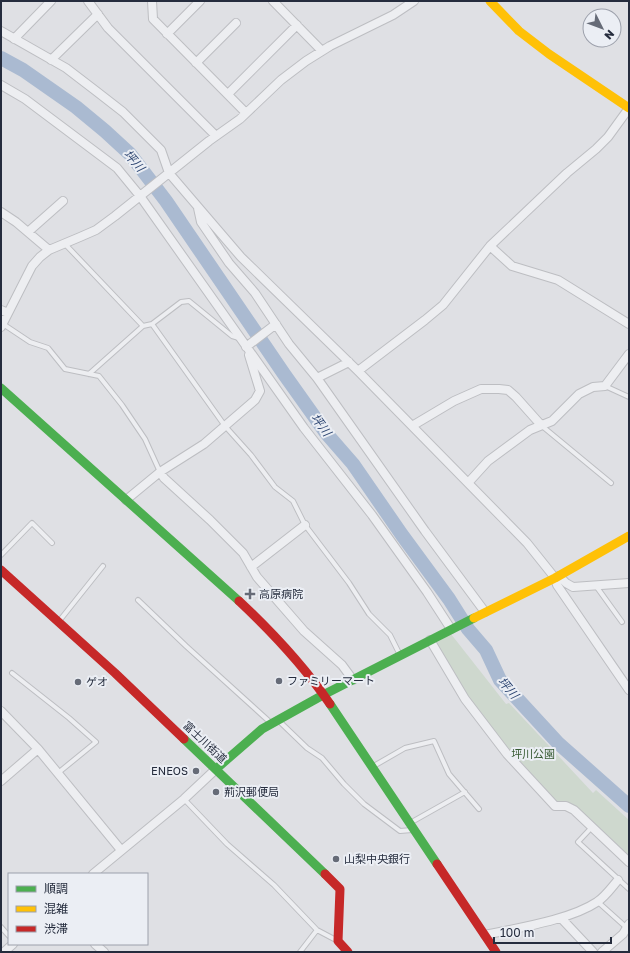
<svg xmlns="http://www.w3.org/2000/svg" width="630" height="953" viewBox="0 0 630 953" font-family="'Golos Text','Noto Sans JP',sans-serif">
	<style>
		.green { fill: #ced8ce }
		.lines { fill: none; stroke-linecap: round; stroke-linejoin: round }
		.river { stroke: #aabad1; stroke-width: 14 }
		.lane-casing { stroke: #bdbec2; stroke-width: 6 }
		.street-casing { stroke: #bdbec2; stroke-width: 10 }
		.lane { stroke: #edeef1; stroke-width: 4 }
		.street { stroke: #edeef1; stroke-width: 8 }
		.fast { stroke: #4caf50; stroke-width: 9 }
		.slow { stroke: #ffc107; stroke-width: 9 }
		.jam { stroke: #c62828; stroke-width: 9 }
		.poi-dot { fill: #666b77; stroke: #ebeef4; stroke-width: 1.5 }
		.labels { text-anchor: middle; stroke-width: 4; stroke-linejoin: round; paint-order: stroke }
		.poi-label { font-size: 11px; fill: #252c3d; stroke: #ebeef4; text-anchor: start }
		.street-label { font-size: 11px; fill: #252c3d; stroke: #ebeef4 }
		.park-label { font-size: 11px; fill: #365a32; stroke: #ebeef4 }
		.water-label { font-size: 12px; font-style: italic; fill: #2e4672; stroke: #ebeef4 }
	</style>
	<rect width="100%" height="100%" fill="#dfe0e4"/>
	<path class="green" d="M451,634L506,704L509,703L593,793L596,790L629,820V860L601,832L558,804L509,753L466,698L434,644Z"/>
	<g class="lines">
		<path class="river" d="M1,58L23,70L76,107L105,131L130,154L166,201L284,374L326,433L353,464L402,535L449,599L468,629L486,650L500,680L558,743L629,806"/>
		<g class="lane-casing">
			<path id="lane" d="M65,244L143,326
				M3,324L30,342L48,348L65,369L99,376L122,405L145,439L160,472
				M152,324L225,426L251,455L275,487L293,501L305,525L349,583L369,614L390,635L400,655
				M89,374L143,326L152,324L181,302L189,301L232,336L239,338
				M605,386L629,397
				M542,426L611,483
				M1,555L32,523L52,543
				M596,586L622,622
				M138,600L186,646L271,723
				M60,620L103,566
				M12,673L69,718L96,742L58,773
				M279,721L307,748L322,758L344,784L364,804L400,831L412,830
				M372,767L405,748L434,741L449,774L479,809
				M184,799L227,844L274,885L317,930L336,940
				M410,823L465,792
				M592,827L578,842L629,889
				M598,902L627,928
				M1,927L9,936
				M300,952L317,930"/>
		</g>
		<g class="street-casing">
			<path id="street" d="M88,1L108,28L216,136
				M152,1L153,19L246,113
				M273,1L322,51
				M1,31L66,68L96,91L123,112L161,150L169,173L241,257L358,371L527,543L555,578L557,585L629,690
				M167,34L200,1
				M14,39L51,1
				M51,60L98,14
				M196,63L236,23
				M1,85L25,99L117,168L140,196L304,428L372,515L427,592L451,629
				M228,94L297,25
				M198,208L201,222L229,263L255,293L289,344L317,378L425,531L485,612
				M1,212L16,222L49,250
				M28,232L63,201
				M490,246L512,266L558,280L629,324
				M1,310L8,313
				M1,327L32,266L40,257L49,250L80,237L96,230L115,216L209,141L240,119L281,80L306,61L330,46L393,15L414,1
				M246,347L276,324
				M358,371L425,320L443,305L490,246L567,173L596,149L608,137L629,108
				M317,378L349,362
				M412,426L454,401L481,389H499L508,390L516,397L541,425
				M160,472L164,478L210,520L243,553L257,577L304,631L342,665L353,680
				M468,483L488,461L530,430L552,421L579,394L593,387L605,386L629,354
				M126,500L160,472L204,444L255,400L260,391L249,355
				M251,567L305,525
				M559,576L566,583L573,587L629,583
				M430,640L465,699L507,754L555,806H566L574,810L629,862
				M1,711L38,749L121,850
				M1,781L38,749
				M93,874L184,799L216,769
				M561,918L593,952
				M485,935C517,928 570,920 597,902C605,897 612,887 618,880
				M95,944L104,952
				M4,952L13,944
				M602,952L623,934L629,924"/>
		</g>
		<use href="#lane" class="lane"/>
		<use href="#street" class="street"/>
		<path class="fast" d="M1,388L239,601
			M330,704L437,864
			M184,739L325,874
			M216,769L262,729L323,695L474,618"/>
		<path class="slow" d="M490,1L519,31L549,54L629,108
			M474,618L555,578L629,536"/>
		<path class="jam" d="M1,570L115,673L184,739
			M239,601C272,632 304,666 330,704
			M437,864L496,952
			M325,874L340,889L338,941L348,952"/>
	</g>
	<g class="poi-dot">
		<path d="M248 588h4v4h4v4h-4v4h-4v-4h-4v-4h4z"/>
		<circle cx="279" cy="681" r="4"/>
		<circle cx="78" cy="682" r="4"/>
		<circle cx="196" cy="771" r="4"/>
		<circle cx="216" cy="792" r="4"/>
		<circle cx="336" cy="859" r="4"/>
	</g>
	<g class="labels">
		<g class="poi-label">
			<text x="259" y="598">高原病院</text>
			<text x="287" y="685">ファミリーマート</text>
			<text x="86" y="686">ゲオ</text>
			<text x="188" y="775" text-anchor="end">ENEOS</text>
			<text x="224" y="796">荊沢郵便局</text>
			<text x="344" y="863">山梨中央銀行</text>
		</g>
		<g class="street-label">
			<text transform="translate(205 742) rotate(43)" y="4">富士川街道</text>
		</g>
		<g class="park-label">
			<text x="533" y="758">坪川公園</text>
		</g>
		<g class="water-label">
			<text transform="translate(134 161) rotate(49)" y="4">坪川</text>
			<text transform="translate(321 425) rotate(53)" y="4">坪川</text>
			<text transform="translate(508 688) rotate(50)" y="4">坪川</text>
		</g>
	</g>
	<rect width="630" height="953" fill="none" stroke="#252c3d" stroke-width="4"/>
	<rect x="8" y="873" width="140" height="72" fill="#ebeef4" stroke="#9ca0ab"/>
	<rect x="16" y="886" width="20" height="6" fill="#4caf50" stroke="#9ca0ab"/>
	<text x="44" y="893" font-size="12" fill="#252c3d">順調</text>
	<rect x="16" y="906" width="20" height="6" fill="#ffc107" stroke="#9ca0ab"/>
	<text x="44" y="913" font-size="12" fill="#252c3d">混雑</text>
	<rect x="16" y="926" width="20" height="6" fill="#c62828" stroke="#9ca0ab"/>
	<text x="44" y="933" font-size="12" fill="#252c3d">渋滞</text>
	<g transform="translate(602 28) rotate(132)"><circle r="19" fill="#ebeef4" stroke="#9ca0ab"/>
	<path d="M0-3L7 15L0 10L-7 15Z" fill="#666b77"/>
	<text y="-6" font-size="11" font-weight="bold" text-anchor="middle" fill="#252c3d">N</text>
	</g>
	<path d="M494 937v6h117v-6" fill="none" stroke="#252c3d" stroke-width="2"/>
	<text x="500" y="937" font-size="12" fill="#252c3d" stroke="#ebeef4" stroke-width="3" paint-order="stroke">100 m</text>
</svg>
